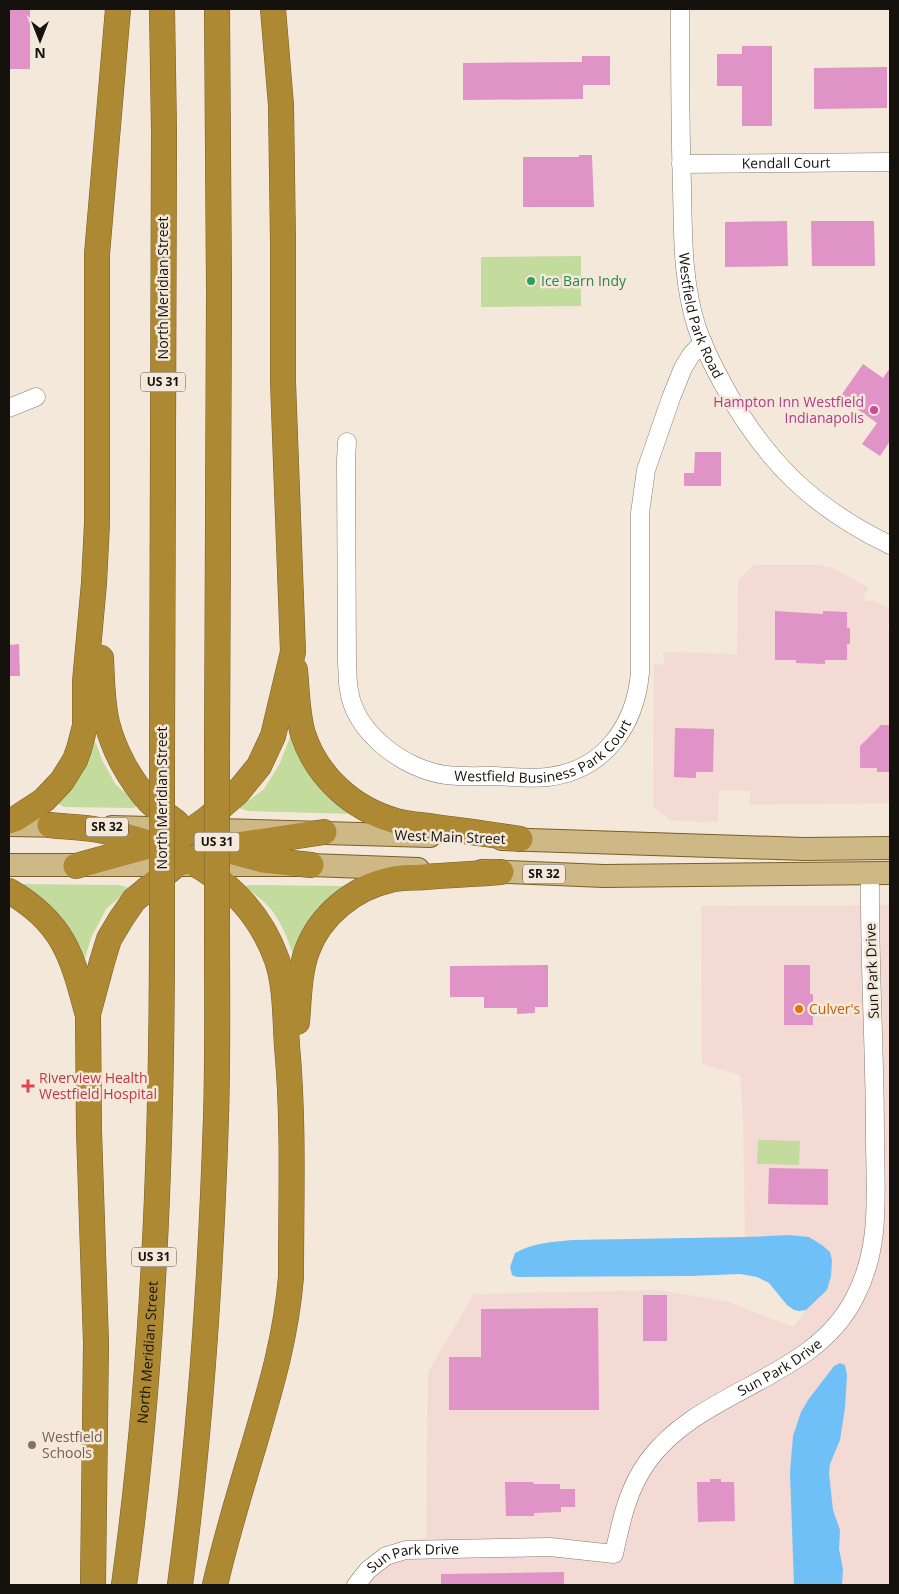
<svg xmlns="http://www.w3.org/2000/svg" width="899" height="1594" viewBox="0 0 899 1594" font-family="'Open Sans',sans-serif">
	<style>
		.commercial { fill: #f4dad4 }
		.green { fill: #c3db9c }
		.water { fill: #70c0f8 }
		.building { fill: #e093c6 }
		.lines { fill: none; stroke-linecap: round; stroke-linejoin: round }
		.minor-casing { stroke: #867b70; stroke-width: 19 }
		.major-casing { stroke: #785f26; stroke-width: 24 }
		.highway-casing { stroke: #785f26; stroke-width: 26 }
		.minor { stroke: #fff; stroke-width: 18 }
		.major { stroke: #ceb885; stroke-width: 22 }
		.highway { stroke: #ad8934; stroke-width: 25 }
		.highway-bridge-casing { stroke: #785f26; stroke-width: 26; stroke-linecap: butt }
		.highway-bridge { stroke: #ad8934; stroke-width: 25 }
		.leisure-dot { fill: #2e9e5b; stroke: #f4e8db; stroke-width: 2 }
		.hotel-dot { fill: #d1479c; stroke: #f4e8db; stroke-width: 2 }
		.food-dot { fill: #e8710a; stroke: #f4e8db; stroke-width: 2 }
		.health-dot { fill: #e0444e; stroke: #f4e8db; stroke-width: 2 }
		.education-dot { fill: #8d6e63; stroke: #f4e8db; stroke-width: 2 }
		.labels { text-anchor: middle; stroke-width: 5; stroke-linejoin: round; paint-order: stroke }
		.shield { fill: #f4e8db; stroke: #58524b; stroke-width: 1 }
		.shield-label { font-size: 12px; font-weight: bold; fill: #15110d }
		.street-label { font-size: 14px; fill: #15110d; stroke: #f4e8db }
		.leisure-label { font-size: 14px; fill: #27864d; stroke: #f4e8db; text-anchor: start }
		.hotel-label { font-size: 14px; fill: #b23c85; stroke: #f4e8db; text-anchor: end }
		.food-label { font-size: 14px; fill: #c56008; stroke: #f4e8db; text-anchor: start }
		.health-label { font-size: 14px; fill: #be3a42; stroke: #f4e8db; text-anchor: start }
		.education-label { font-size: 14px; fill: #785e54; stroke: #f4e8db; text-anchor: start }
	</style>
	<rect width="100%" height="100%" fill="#f4e8db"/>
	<path class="commercial" d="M753,565H819L833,568L869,588L864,595L866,601H873L890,608V620L887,626L890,633V803L750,805V791L719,790L718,822L672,821L653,807L654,664L664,665L663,652L737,654L738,581Z
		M890,905V1585H344L370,1559L426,1537L428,1372L474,1294L659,1290L726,1301L793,1327L806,1310L827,1290L809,1237L789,1235L745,1237L743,1120L740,1075L702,1064L701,906Z"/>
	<path class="green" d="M581,256V306L481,307V257Z
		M292,732L354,814L248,811L239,808L264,789L280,763Z
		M94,742L96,743L102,760L116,785L140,805L133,808L64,807L57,803L68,793Z
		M19,884L119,885L130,888L106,909L91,938L84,961Z
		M248,885L345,886L294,958C290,943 280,919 269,907C262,899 253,894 245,887Z
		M758,1140L800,1141L799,1165L757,1164Z"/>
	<path class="water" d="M789,1235L809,1237L822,1245L830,1252L832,1260L831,1276L827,1290L806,1310L799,1311L794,1310L787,1305L769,1283L757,1277L740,1274L691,1276L517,1277L512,1275L510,1267L515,1253C532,1243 553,1242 572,1240L745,1237Z
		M840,1363L845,1365L847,1375L845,1408L840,1440L830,1464L829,1473L833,1510L840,1530L839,1549L843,1569L842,1585H794L790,1472L793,1436L801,1412L808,1400L834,1366Z"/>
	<path class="building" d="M9,9H30V69H9Z
		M742,46H772V126H742V86H717V54H742Z
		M582,56H610V85H583V99L463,100V63L582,62Z
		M887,67V108L814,109V68Z
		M579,155H592L594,207H523V157H579Z
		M787,221L788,266L725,267V222Z
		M811,221H874L875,266H812Z
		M863,364L883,378L890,368V441L880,456L862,444L877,423L840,397Z
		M695,452H721V486H684V473H694Z
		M775,611L823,614V611L847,612V628H850V644H847V660H825V664L796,663V660H775Z
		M19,644L20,676H9V645Z
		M881,725H890V772H877V768H860V746Z
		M675,728L714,729L713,772H696V778L674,777Z
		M548,965V1007H535V1013L517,1014V1008H484V997H450V966Z
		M784,965H810V994H813V1025H784Z
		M769,1168L828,1169V1205L768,1204Z
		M643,1295H667V1341H643Z
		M598,1308L599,1410H449V1357H481V1309Z
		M710,1479H721V1482H734L735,1521L698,1522L697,1482H710Z
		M505,1482H533L534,1484H560V1489H575V1507H561V1512L534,1513V1516H506Z
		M564,1572V1585H441V1574Z"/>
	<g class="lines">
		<g class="minor-casing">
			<g id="minor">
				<path id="s1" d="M680,9C680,68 680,127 682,186C683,234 682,282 697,328C704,348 714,368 724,386C765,461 813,508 890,545"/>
				<path id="s2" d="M681,164L890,162"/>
				<path d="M9,408L36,397"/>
				<path id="s3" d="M347,442L346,460L347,664C348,672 347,682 349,690C355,733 405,770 446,775C462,777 479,776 495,776C512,777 531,779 548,777C604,770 635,726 640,673V513L646,470L671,398L683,368L691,355L703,342"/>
				<path id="s4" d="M356,1585L368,1570L386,1556L406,1550L550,1547L614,1554C621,1521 628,1488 648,1461C701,1388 814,1380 855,1297C882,1245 875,1193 875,1137C875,1049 869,961 870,873"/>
			</g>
		</g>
		<g class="major-casing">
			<path id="major" d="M9,825L68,826
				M112,827L430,836
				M502,839L804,849L890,848
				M9,865H311L418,869
				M482,871L604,876L890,873"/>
		</g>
		<g class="highway-casing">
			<g id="highway">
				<path d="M162,9L164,131L162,756"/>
				<path d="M101,658C102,679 102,702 107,723C114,751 130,780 149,801C157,809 168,816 177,823"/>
				<path d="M295,670C297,691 297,714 303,734C317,777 353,809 396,821C411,825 426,825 441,828C467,831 493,835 520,839"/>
				<path d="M217,756L219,291L217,9"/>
				<path d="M9,821L15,819L44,800L62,781L75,760L79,749L85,726V682L94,583L97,523V254L118,9"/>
				<path d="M50,825C66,827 83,827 99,830C176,845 249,881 277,960C286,987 285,1018 287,1046C294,1122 291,1200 291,1277C286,1337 271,1387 254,1445C240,1491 226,1538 215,1585"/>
				<path d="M229,851L263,860L311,865"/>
				<path d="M76,866L178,838L193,829L207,819L237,793L259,766L273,736L293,652L283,382V242L281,105L273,9"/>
				<path d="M9,891C63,922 72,955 87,1012"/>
				<path d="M297,1022C299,999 299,973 307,951C320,915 354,888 390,880C401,877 413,878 424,877C450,875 475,874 501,872"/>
				<path d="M93,1585L96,1343L89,1131L88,1014L102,962L109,939L121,919L134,900L176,865L218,848L324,832"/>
				<path id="s5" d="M124,1585C154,1367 162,1146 162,926"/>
				<path d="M180,1585C201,1430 211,1273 216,1117C218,1054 217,990 217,927"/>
			</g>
		</g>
		<use href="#minor" class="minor"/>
		<use href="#major" class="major"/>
		<use href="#highway" class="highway"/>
		<g class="highway-bridge-casing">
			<path id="highway-bridge" d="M162,756V926
				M217,756V927"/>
		</g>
		<use href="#highway-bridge" class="highway-bridge"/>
	</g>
	<circle class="leisure-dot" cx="531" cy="281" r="5"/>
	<circle class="hotel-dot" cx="874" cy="410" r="5"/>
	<circle class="food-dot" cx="799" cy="1009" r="5"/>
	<path class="health-dot" d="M25.5 1078.5h5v5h5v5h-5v5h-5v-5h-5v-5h5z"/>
	<circle class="education-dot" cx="32" cy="1445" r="5"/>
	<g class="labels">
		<g class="shield">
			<rect x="140.5" y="372.5" width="45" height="19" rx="4"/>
			<rect x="86" y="817.5" width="42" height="19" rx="4"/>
			<rect x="194.5" y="832.5" width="45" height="19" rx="4"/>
			<rect x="523" y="864.5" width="42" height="19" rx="4"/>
			<rect x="131.5" y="1247.5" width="45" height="19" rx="4"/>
		</g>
		<g class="shield-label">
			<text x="163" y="386">US 31</text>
			<text x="107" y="831">SR 32</text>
			<text x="217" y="846">US 31</text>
			<text x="544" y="878">SR 32</text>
			<text x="154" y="1261">US 31</text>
		</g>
		<g class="street-label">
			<text dy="5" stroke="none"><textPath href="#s2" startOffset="105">Kendall Court</textPath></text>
			<text transform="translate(163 288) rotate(-90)" y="5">North Meridian Street</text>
			<text dy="5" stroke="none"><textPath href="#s1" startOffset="309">Westfield Park Road</textPath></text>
			<text dy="5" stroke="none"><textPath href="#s3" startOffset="491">Westfield Business Park Court</textPath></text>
			<text transform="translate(162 798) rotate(-90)" y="5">North Meridian Street</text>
			<text transform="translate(450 837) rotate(2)" y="5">West Main Street</text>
			<text transform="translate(872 971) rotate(-92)" y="5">Sun Park Drive</text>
			<text dy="5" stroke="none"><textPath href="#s5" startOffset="234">North Meridian Street</textPath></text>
			<text dy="5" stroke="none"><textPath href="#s4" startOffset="534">Sun Park Drive</textPath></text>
			<text dy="5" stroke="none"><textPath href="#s4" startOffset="68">Sun Park Drive</textPath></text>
		</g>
		<g class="leisure-label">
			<text x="541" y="286">Ice Barn Indy</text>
		</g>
		<g class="hotel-label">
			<text x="864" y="407">Hampton Inn Westfield<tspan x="864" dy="16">Indianapolis</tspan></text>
		</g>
		<g class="food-label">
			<text x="809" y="1014">Culver's</text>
		</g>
		<g class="health-label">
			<text x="39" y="1083">Riverview Health<tspan x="39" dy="16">Westfield Hospital</tspan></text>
		</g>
		<g class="education-label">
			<text x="42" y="1442">Westfield<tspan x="42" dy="16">Schools</tspan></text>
		</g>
	</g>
	<rect width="899" height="1594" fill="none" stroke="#15110d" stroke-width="20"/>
	<g transform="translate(40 40) rotate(180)" stroke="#f4e8db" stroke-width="4" paint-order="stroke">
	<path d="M0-4L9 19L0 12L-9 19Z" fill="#15110d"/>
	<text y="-8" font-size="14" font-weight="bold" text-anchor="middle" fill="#15110d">N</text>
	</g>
</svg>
